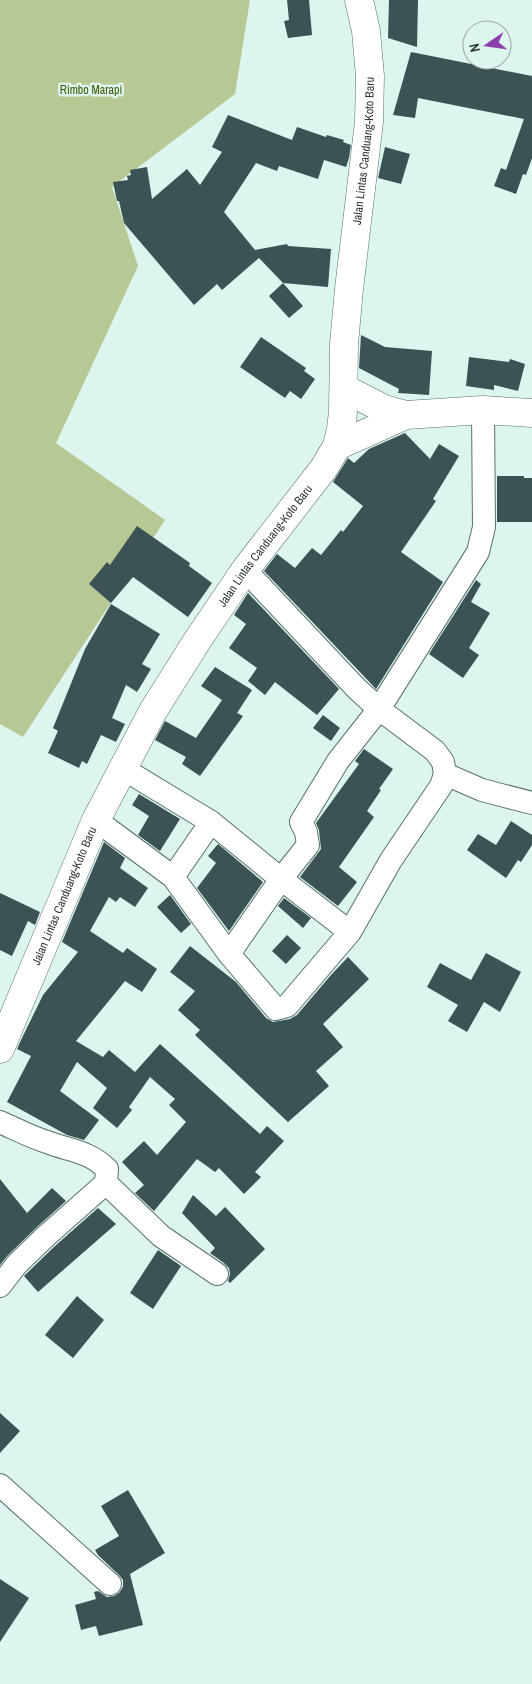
<svg xmlns="http://www.w3.org/2000/svg" width="532" height="1684" viewBox="0 0 532 1684" font-family="'Archivo Narrow',sans-serif">
	<style>
		.green { fill: #b7c894 }
		.building { fill: #3c5356 }
		.lines { fill: none; stroke-linecap: round; stroke-linejoin: round }
		.street-casing { stroke: #5a706a; stroke-width: 24 }
		.secondary-casing { stroke: #5a706a; stroke-width: 29 }
		.street { stroke: #fff; stroke-width: 22 }
		.secondary { stroke: #fff; stroke-width: 28 }
		.labels { text-anchor: middle; stroke-width: 5; stroke-linejoin: round; paint-order: stroke }
		.park-label { font-size: 12px; fill: #435602; stroke: #dcf5ee }
		.street-label { font-size: 12px; fill: #2f3936; stroke: #dcf5ee }
	</style>
	<rect width="100%" height="100%" fill="#dcf5ee"/>
	<path class="green" d="M0,0H250L235,94L112,187L138,266L56,443L165,520L23,737L0,724Z"/>
	<path class="building" d="M287,0H309L312,35L288,38L284,21L289,20Z
		M389,0H418L417,47L388,38Z
		M411,52L532,76V158L526,175L523,174L516,194L494,186L501,168L506,170L524,119L418,98L415,118L393,115Z
		M228,115L292,140L297,127L326,137L327,135L344,140L343,142L351,145L349,158L346,167L324,160L318,179L279,166L277,171L256,163L224,212L255,250L287,244L288,246L331,249L328,287L283,283L303,306L289,318L269,296L283,283L259,258L222,290L217,284L194,305L124,223L119,201H117L113,182L128,180L127,176L131,175L130,170L147,167L152,199L187,169L200,185L222,152L212,147Z
		M385,147L410,154L401,184L378,178Z
		M361,335L385,347L432,351L429,395L398,393L399,389L359,368Z
		M261,337L306,368L304,371L315,379L301,399L290,391L285,398L240,367Z
		M469,357L509,362L510,359L525,364L518,391L494,385V390L466,386Z
		M405,433L430,459L439,444L459,456L433,499L436,501L401,552L443,582L376,689L264,571L277,554L295,568L312,548L321,555L341,530L343,532L363,506L333,482L348,458L354,463L369,449Z
		M497,476H524V478H532V522H497Z
		M137,526L190,563L189,566L212,583L188,617L133,577L111,603L89,584L107,562L110,565Z
		M476,580L481,584L471,602L490,613L469,648L479,655L463,678L429,654Z
		M248,593L339,689L317,715L275,682L265,695L248,681L257,668L229,648L246,624L234,615Z
		M111,604L160,634L142,664L151,669L137,692L126,685L112,718L125,724L116,742L101,735L87,764L82,761L79,768L48,753L58,731L53,728L85,649Z
		M215,667L252,690L237,713L243,716L200,776L182,764L186,757L155,740L165,721L196,738L222,700L201,686Z
		M323,715L340,728L331,741L313,728Z
		M364,749L393,769L379,789L381,790L367,811L374,817L339,867L357,882L338,906L300,877L321,849L319,830L316,823L359,764L355,761Z
		M139,794L180,819L160,851L138,835L149,816L132,805Z
		M511,821L532,835V845L521,862L518,860L506,878L467,850L478,834L496,845Z
		M104,842L125,858L120,868L148,888L135,907L120,897L116,902L109,897L90,931L123,953L127,948L157,969L142,992L125,981L76,1041L103,1057L109,1050L135,1072L160,1044L260,1134L267,1126L284,1141L255,1172L261,1177L244,1194L219,1168L215,1172L197,1159L154,1211L135,1193L144,1185L122,1162L144,1141L157,1155L186,1122L169,1105L175,1099L150,1077L129,1107L132,1110L117,1128L93,1108L107,1088L77,1062L60,1091L99,1120L84,1140L67,1135L7,1102L31,1056L17,1049L21,1040L43,995L78,952L62,942Z
		M218,844L263,882L229,931L197,888L216,863L208,856Z
		M0,893L40,912L35,925L28,921L12,956L0,950Z
		M170,895L191,924L181,933L157,907Z
		M284,898L311,918L303,928L278,906Z
		M287,935L301,948L286,964L272,951Z
		M190,946L236,982L266,1018L273,1022L290,1019L297,1015L331,975L348,957L369,979L323,1024L343,1047L316,1071L329,1086L288,1122L195,1035L200,1030L178,1010L195,991L170,972Z
		M486,953L521,972L500,1012L484,1002L467,1032L448,1021L458,1005L427,987L440,963L471,980Z
		M0,1179L27,1213L52,1188L66,1201L37,1227L8,1255L0,1265Z
		M193,1195L216,1216L225,1207L265,1249L230,1283L228,1281L230,1274L229,1268L224,1263L210,1253L215,1248L182,1213Z
		M98,1208L116,1224L38,1292L24,1276L55,1246Z
		M158,1250L181,1266L153,1309L130,1293Z
		M77,1296L104,1320L73,1358L45,1335Z
		M0,1413L20,1431L0,1453Z
		M128,1490L165,1553L130,1574L143,1625L99,1636L96,1626L81,1630L75,1605L96,1599L94,1592L98,1591L107,1597L114,1596L119,1593L123,1587V1580L119,1575L98,1555L95,1550L119,1536L101,1506Z
		M0,1579L29,1598L0,1642Z"/>
	<g class="lines">
		<g class="street-casing">
			<path id="street" d="M122,768L211,822L281,879L350,932
				M445,774L482,790L532,803
				M96,820L173,877L229,954L276,1009L287,1006L350,932L391,860L441,786L445,774L443,762L435,751L379,709L357,689L245,570
				M173,877L211,822
				M229,954L281,879L308,845L306,832L301,822L338,761L379,709L478,552L484,527L483,410
				M0,1122C16,1129 31,1137 47,1142C70,1151 89,1151 107,1169L106,1183L161,1236L217,1274
				M0,1286L17,1264L46,1236L106,1183
				M0,1485L110,1584"/>
		</g>
		<g class="secondary-casing">
			<g id="secondary">
				<path d="M345,389L384,409L406,415"/>
				<path d="M337,446L406,415L483,410L532,413"/>
				<path id="s1" d="M0,1049L96,820L153,711L197,641L245,570L324,468L337,446L341,429L343,412L344,344L349,289L369,122L370,76L366,31L359,0"/>
			</g>
		</g>
		<use href="#street" class="street"/>
		<use href="#secondary" class="secondary"/>
	</g>
	<g class="labels">
		<g class="park-label">
			<text x="91" y="94">Rimbo Marapi</text>
		</g>
		<g class="street-label">
			<text dy="4" stroke="none"><textPath href="#s1" startOffset="991">Jalan Lintas Canduang-Koto Baru</textPath></text>
			<text dy="4" stroke="none"><textPath href="#s1" startOffset="571">Jalan Lintas Canduang-Koto Baru</textPath></text>
			<text dy="4" stroke="none"><textPath href="#s1" startOffset="166">Jalan Lintas Canduang-Koto Baru</textPath></text>
		</g>
	</g>
	<g transform="translate(487 45) rotate(257)"><circle r="24" fill="#dcf5ee" stroke="#97aaa4"/>
	<path d="M0-4L9 19L0 12L-9 19Z" fill="#8f3eae"/>
	<text y="-8" font-size="14" font-weight="bold" text-anchor="middle" fill="#2f3936">N</text>
	</g>
</svg>
